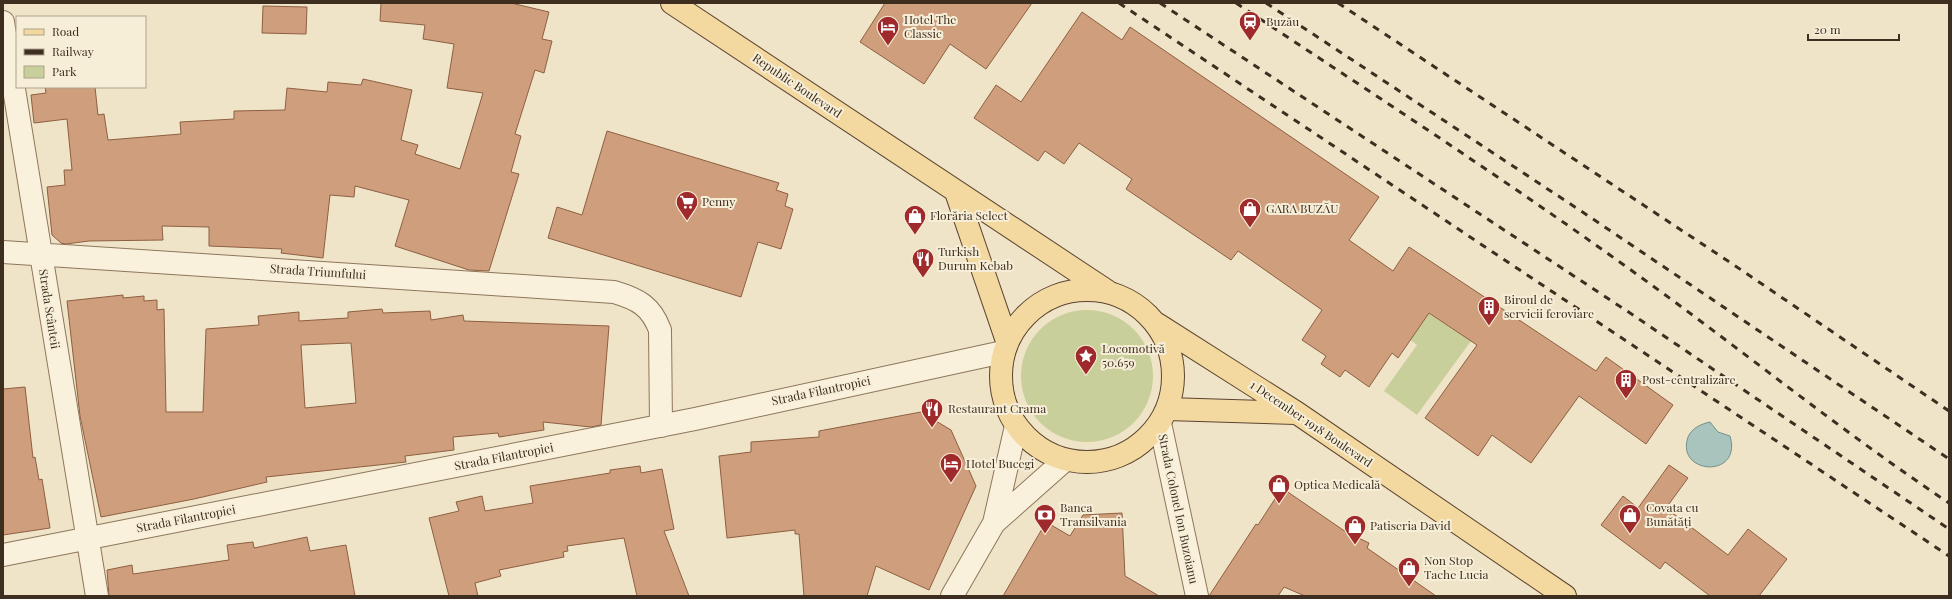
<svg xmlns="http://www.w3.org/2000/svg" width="1952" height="599" viewBox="0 0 1952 599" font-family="'Playfair Display',serif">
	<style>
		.green { fill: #c9cf9b }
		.water { fill: #a9c4bc; stroke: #6f938a }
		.building { fill: #cf9f7d; stroke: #8d5f41; fill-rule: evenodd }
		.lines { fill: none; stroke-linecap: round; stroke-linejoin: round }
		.minor-casing { stroke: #8d765c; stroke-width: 24 }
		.major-casing { stroke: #5b4430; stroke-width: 24 }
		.minor { stroke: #faf1dc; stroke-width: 22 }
		.major { stroke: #f3d9a0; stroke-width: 22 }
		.rail { stroke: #3d2e20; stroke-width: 3; stroke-dasharray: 7 7; stroke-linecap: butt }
		.labels { text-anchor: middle; stroke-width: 4; stroke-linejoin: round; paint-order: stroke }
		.poi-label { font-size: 12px; fill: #3d2e20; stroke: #f7eed8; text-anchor: start }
		.street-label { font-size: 12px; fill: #3d2e20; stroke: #f7eed8 }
	</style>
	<rect width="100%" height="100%" fill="#f0e4c8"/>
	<path class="green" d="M1021 376a66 66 0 1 1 132 0a66 66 0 1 1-132 0Z
		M1428,313L1471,341L1417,415L1384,391L1417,345L1409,339Z"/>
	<path class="water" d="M1710,422L1718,432L1730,436C1743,479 1675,475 1688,437C1692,428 1701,424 1710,422Z"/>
	<path class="building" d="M381,3H511L549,12L542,39L552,41L544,73L535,70L515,134L521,136L511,172L519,174L489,271L469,270L395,246L409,200L355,186L354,197L330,195L323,258L281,253L282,249L209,246V227L162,226L163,240L89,241L66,244L61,243L52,235L47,187L65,185L64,170H72L67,119L34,123L31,95L46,93L45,87H95L98,115L104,114L108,140L181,134L180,122L234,119V111L285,110L287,88L327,92L328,82L361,85L363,79L412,90L401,140L418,145L415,154L460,169L483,93L447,88L454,44L423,39L425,25L380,21Z
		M885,3H1032L986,69L950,44L924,84L860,42Z
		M263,6L307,7L306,34L262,33Z
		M1082,12L1122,40L1130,27L1379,197L1349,240L1393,271L1409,247L1596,371L1606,357L1673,405L1646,444L1579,396L1531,463L1492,435L1478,456L1425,418L1477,345L1429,313L1398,358L1392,353L1369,387L1345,370L1340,377L1321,364L1326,356L1302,340L1322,310L1238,251L1231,260L1126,189L1132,179L1079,143L1064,164L1045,151L1038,161L974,118L996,85L1021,102Z
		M607,131L779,183L776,190L788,194L785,206L793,209L781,249L758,242L741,297L548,238L557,207L582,215Z
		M123,295V298L144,296V301L157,300V310L164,309L166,412H203L206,329L259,325L258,316L299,312V321L348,318V312L382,309L383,313L430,311L431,320L463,315L464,321L609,326L601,425L591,427L543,422L544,430L499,437L498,433L453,437L454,450L405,456L406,462L266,477L267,482L194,499L101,517L80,416L67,301ZM351,343L356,403L305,408L301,345Z
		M25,387L33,458L35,457L39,480L42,479L50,528L3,535V389Z
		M921,412L951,430L976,486L929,590L876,566L867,596H804L799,534H795V530L727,538L719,456L751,452V442L819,437V431Z
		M1669,465L1688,478L1666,508L1728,555L1748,529L1787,559L1759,596H1710L1665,562L1660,569L1601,525L1623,496L1638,508Z
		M640,466L641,473L662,469L674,529L664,531L689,596H637L624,538L567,546L568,551L563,552L564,557L499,570L501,576L475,583L478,596H449L429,518L459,511L456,502L482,496L485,511L533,503L530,486L610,473V470Z
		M1282,488L1346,532L1369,543L1367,548L1436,596H1305L1284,587L1278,596H1209L1256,524L1258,525Z
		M1122,513L1125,576L1159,596H1003L1046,522L1070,536L1083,515Z
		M307,537L310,551L346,545L355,596H109L107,570L132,565L133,574L229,560L227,545L253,542L254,548Z"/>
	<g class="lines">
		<g class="minor-casing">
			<path id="minor" d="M3,22L97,596
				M3,252L614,292C638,299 651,306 660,330L661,426
				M1160,423L1197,596
				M994,523L1065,460
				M3,555L695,419L1003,352
				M952,596L994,523L1016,426"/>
		</g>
		<g class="major-casing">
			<path id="major" d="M672,3L1107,291
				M956,192L1007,341
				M1001 376a86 86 0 1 1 172 0a86 86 0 1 1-172 0Z
				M1157,324L1297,413L1565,596
				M1167,409L1296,413"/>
		</g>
		<use href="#minor" class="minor"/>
		<use href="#major" class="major"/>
		<path class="rail" d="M1119,3L1949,556
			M1160,3L1633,315L1949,529
			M1236,3C1376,96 1517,187 1653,286C1752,358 1847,435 1949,503
			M1266,3L1584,213L1949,459
			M1338,3L1731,263L1949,411"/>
	</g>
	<defs>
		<g id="station-pin" transform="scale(1.15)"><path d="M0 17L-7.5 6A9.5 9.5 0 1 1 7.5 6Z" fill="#9e2a2b" stroke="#f7eed8"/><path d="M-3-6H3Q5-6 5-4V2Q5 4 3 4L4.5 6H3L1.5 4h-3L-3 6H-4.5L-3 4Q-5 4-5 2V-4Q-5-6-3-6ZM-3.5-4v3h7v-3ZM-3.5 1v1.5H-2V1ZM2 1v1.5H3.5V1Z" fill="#fff"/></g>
		<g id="hotel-pin" transform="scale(1.15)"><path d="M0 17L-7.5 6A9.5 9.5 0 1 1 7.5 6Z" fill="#9e2a2b" stroke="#f7eed8"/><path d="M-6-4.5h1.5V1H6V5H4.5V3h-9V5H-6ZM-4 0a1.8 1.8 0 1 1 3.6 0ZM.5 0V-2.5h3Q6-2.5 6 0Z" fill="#fff"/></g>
		<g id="supermarket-pin" transform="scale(1.15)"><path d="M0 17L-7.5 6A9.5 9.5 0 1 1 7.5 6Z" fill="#9e2a2b" stroke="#f7eed8"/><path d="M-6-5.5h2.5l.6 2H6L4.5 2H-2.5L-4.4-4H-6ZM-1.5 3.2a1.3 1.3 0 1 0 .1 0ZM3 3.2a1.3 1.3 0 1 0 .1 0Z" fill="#fff"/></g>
		<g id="shop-pin" transform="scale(1.15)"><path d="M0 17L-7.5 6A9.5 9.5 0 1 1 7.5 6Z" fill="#9e2a2b" stroke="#f7eed8"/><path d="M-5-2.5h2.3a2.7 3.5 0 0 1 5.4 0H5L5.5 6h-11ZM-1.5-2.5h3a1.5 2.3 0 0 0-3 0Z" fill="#fff"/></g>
		<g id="restaurant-pin" transform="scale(1.15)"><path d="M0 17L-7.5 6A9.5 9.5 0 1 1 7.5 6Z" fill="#9e2a2b" stroke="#f7eed8"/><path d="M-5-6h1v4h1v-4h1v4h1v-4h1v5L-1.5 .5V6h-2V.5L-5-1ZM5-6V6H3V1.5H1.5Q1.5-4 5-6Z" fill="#fff"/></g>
		<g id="building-pin" transform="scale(1.15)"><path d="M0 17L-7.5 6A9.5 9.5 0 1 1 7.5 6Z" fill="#9e2a2b" stroke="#f7eed8"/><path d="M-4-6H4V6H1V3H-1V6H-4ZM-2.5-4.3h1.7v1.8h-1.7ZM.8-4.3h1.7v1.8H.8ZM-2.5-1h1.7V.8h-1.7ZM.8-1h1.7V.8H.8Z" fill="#fff"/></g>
		<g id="sight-pin" transform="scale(1.15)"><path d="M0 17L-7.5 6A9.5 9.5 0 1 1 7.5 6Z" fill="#9e2a2b" stroke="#f7eed8"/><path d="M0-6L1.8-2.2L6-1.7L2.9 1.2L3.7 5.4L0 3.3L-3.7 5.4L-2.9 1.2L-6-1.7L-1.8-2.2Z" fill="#fff"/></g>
		<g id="bank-pin" transform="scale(1.15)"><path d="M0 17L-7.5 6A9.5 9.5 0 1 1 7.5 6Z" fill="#9e2a2b" stroke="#f7eed8"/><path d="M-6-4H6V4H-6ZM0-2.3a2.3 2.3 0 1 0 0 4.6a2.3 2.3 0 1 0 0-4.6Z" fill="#fff"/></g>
	</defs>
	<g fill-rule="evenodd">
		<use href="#station-pin" x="1250" y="22"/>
		<use href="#hotel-pin" x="888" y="27"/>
		<use href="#supermarket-pin" x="687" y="202"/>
		<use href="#shop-pin" x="1250" y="209"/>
		<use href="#shop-pin" x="915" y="216"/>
		<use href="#restaurant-pin" x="923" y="259"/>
		<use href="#building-pin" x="1489" y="307"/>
		<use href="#sight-pin" x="1086" y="356"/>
		<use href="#building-pin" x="1626" y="380"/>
		<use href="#restaurant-pin" x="932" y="409"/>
		<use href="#hotel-pin" x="951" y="464"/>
		<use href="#shop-pin" x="1279" y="485"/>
		<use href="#bank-pin" x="1045" y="515"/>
		<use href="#shop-pin" x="1630" y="515"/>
		<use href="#shop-pin" x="1355" y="526"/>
		<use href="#shop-pin" x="1409" y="568"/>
	</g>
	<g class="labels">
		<g class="poi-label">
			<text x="904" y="24">Hotel The<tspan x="904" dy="14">Classic</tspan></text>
			<text x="1266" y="26">Buzău</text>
			<text x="702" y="206">Penny</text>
			<text x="1266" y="213">GARA BUZĂU</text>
			<text x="930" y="220">Florăria Select</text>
			<text x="938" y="256">Turkish<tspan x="938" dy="14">Durum Kebab</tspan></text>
			<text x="1504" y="304">Biroul de<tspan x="1504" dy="14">servicii feroviare</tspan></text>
			<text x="1102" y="353">Locomotivă<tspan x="1102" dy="14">50.659</tspan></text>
			<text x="1642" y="384">Post-centralizare</text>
			<text x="948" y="413">Restaurant Crama</text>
			<text x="966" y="468">Hotel Bucegi</text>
			<text x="1294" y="489">Optica Medicală</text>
			<text x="1060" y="512">Banca<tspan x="1060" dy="14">Transilvania</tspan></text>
			<text x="1646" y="512">Covata cu<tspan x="1646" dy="14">Bunătăți</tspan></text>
			<text x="1370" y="530">Patiseria David</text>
			<text x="1424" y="565">Non Stop<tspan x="1424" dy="14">Tache Lucia</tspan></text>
		</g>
		<g class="street-label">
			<text transform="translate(797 86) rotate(34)" y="4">Republic Boulevard</text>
			<text transform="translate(318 272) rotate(4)" y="4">Strada Triumfului</text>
			<text transform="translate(49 309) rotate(81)" y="4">Strada Scânteii</text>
			<text transform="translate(821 391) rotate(-12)" y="4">Strada Filantropiei</text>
			<text transform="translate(1311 424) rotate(34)" y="4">1 December 1918 Boulevard</text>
			<text transform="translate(504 457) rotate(-11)" y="4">Strada Filantropiei</text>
			<text transform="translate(1178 509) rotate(78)" y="4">Strada Colonel Ion Buzoianu</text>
			<text transform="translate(186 519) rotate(-11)" y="4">Strada Filantropiei</text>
		</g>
	</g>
	<rect width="1952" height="599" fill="none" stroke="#3d2e20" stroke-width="8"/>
	<rect x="16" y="16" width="130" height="72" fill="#f7eed8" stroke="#ada18e"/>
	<rect x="24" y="29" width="20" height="6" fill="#f3d9a0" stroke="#ada18e"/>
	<text x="52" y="36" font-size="12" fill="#3d2e20">Road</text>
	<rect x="24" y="49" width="20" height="6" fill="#3d2e20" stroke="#ada18e"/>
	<text x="52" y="56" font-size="12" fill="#3d2e20">Railway</text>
	<rect x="24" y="66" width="20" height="12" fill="#c9cf9b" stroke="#ada18e"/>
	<text x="52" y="76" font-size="12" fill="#3d2e20">Park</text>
	<path d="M1808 34v6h91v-6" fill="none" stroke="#3d2e20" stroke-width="2"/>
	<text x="1814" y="34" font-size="12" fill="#3d2e20" stroke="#f7eed8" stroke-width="3" paint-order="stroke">20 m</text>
</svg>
